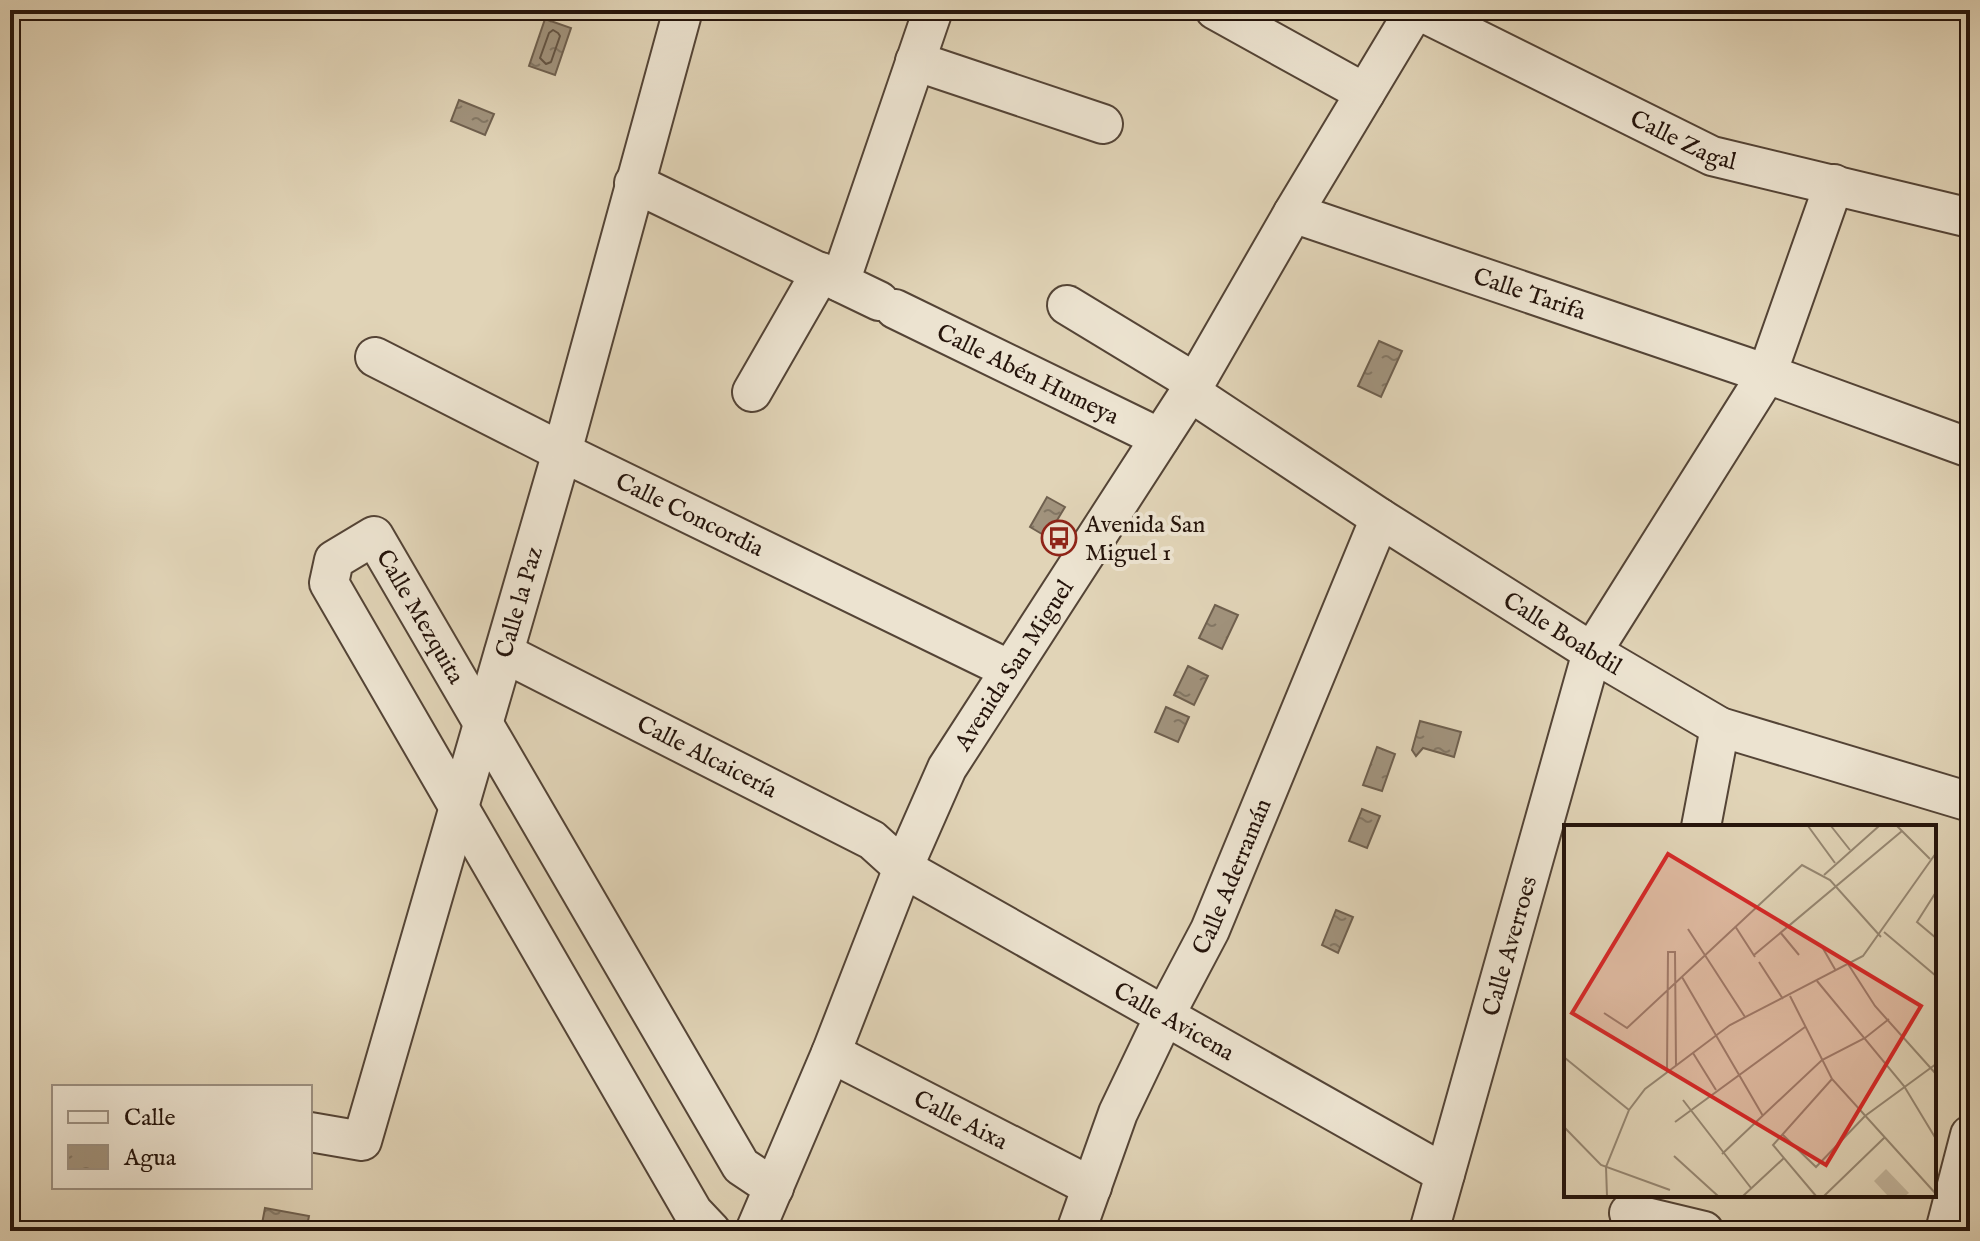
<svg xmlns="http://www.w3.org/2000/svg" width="1980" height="1241" viewBox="0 0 1980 1241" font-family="'IM FELL English',serif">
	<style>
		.water { fill: url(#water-ripples); stroke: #6f604f; stroke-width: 2 }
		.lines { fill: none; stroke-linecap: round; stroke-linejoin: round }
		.shore { stroke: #635444; stroke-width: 2 }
		.minor-casing { stroke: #544436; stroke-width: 42 }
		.minor { stroke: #ece3d0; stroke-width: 38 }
		.labels { text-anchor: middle; stroke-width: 8; stroke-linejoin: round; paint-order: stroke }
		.street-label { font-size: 24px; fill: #25140b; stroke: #ece3d0 }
		.poi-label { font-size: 24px; fill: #25140b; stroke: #ece3d0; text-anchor: start }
		.inset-road { fill: none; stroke: #968772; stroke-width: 2 }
		.view { fill: #d62828; fill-opacity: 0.15; stroke: #d62828; stroke-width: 4 }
		.inset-edge { fill: none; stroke: #25140b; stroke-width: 4 }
	</style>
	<defs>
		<pattern id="water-ripples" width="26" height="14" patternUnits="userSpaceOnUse" patternTransform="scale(2)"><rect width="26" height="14" fill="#a1937d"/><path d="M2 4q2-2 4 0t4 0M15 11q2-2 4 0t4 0" fill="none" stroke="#837765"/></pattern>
	</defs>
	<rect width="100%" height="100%" fill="#e1d4b7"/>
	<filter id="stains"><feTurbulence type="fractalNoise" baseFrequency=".0025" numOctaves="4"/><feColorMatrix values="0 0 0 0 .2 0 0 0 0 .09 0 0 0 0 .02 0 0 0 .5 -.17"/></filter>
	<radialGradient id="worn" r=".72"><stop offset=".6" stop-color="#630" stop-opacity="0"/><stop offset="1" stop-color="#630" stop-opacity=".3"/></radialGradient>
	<path class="water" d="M545,19L571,28L555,75L529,66Z
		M459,100L494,114L485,135L451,121Z
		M1379,341L1402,351L1381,397L1358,386Z
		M1047,497L1065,507L1047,537L1030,527Z
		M1215,605L1238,615L1222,649L1199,638Z
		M1188,666L1208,676L1194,705L1174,695Z
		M1166,707L1189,717L1178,742L1155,732Z
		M1420,721L1461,732L1454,757L1423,748L1416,756L1412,750Z
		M1377,747L1395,754L1382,791L1363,785Z
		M1362,809L1380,816L1367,848L1349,841Z
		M1336,910L1353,917L1338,953L1322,945Z
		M265,1208L309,1216L306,1231L261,1229Z"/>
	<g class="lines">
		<path class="shore" d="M553,30L558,33L560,36L551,62L546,64L540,58L549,33Z"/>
		<g class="minor-casing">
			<g id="minor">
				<path d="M1215,10L1365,93"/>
				<path id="s1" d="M1418,10L1712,156L1970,218"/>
				<path d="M915,61L1103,124"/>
				<path d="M634,183L879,301"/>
				<path id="s2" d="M1293,213L1767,374L1970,448"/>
				<path d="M840,282L933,10"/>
				<path d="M1067,305L1194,382"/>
				<path id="s3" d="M895,309L1160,438"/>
				<path id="s4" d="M375,357L562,452L1008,669"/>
				<path d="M752,392L821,272"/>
				<path id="s5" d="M1190,392L1380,518L1592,652L1720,727L1970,802"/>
				<path id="s6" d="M504,653L872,840L903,868L1445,1174"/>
				<path d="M1701,827L1720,727"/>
				<path id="s7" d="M831,1053L1092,1187"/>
				<path id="s8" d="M310,1132L362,1141L562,452L683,10"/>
				<path d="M1629,1213L1704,1231"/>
				<path id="s9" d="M711,1231L693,1212L329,583L334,560L374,536L741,1166L774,1188"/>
				<path id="s10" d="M755,1231L831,1053L903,868L947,768L1190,392L1293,213L1415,10"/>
				<path id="s11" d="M1076,1231L1118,1113L1164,1017L1210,930L1380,518"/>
				<path id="s12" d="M1429,1231L1592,652L1767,374L1834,184"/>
				<path d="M1945,1231L1970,1135"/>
			</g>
		</g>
		<use href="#minor" class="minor"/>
	</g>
	<defs>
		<g id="bus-ring" transform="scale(1.8)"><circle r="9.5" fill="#ece3d0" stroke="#8f2418" stroke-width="1.5"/><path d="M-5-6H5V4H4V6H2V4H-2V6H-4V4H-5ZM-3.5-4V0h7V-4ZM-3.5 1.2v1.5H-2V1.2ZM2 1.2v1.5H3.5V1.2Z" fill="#8f2418"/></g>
	</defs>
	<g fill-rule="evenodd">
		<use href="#bus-ring" x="1059" y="538"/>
	</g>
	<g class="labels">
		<g class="street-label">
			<text dy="8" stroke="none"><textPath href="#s1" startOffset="296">Calle Zagal</textPath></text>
			<text dy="8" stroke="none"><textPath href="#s2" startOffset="250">Calle Tarifa</textPath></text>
			<text dy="8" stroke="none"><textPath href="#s3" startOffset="148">Calle Abén Humeya</textPath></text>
			<text dy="8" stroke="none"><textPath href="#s4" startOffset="352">Calle Concordia</textPath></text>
			<text dy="8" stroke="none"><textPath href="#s8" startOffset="614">Calle la Paz</textPath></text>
			<text dy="8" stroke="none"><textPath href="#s9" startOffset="916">Calle Mezquita</textPath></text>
			<text dy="8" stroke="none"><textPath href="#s5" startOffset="444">Calle Boabdil</textPath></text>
			<text dy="8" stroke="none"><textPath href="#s10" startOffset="624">Avenida San Miguel</textPath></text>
			<text dy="8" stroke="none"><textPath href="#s6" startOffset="228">Calle Alcaicería</textPath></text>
			<text dy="8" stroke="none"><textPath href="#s11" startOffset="388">Calle Aderramán</textPath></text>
			<text dy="8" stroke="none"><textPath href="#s12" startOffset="296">Calle Averroes</textPath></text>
			<text dy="8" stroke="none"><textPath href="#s6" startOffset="766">Calle Avicena</textPath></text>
			<text dy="8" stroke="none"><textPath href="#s7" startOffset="146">Calle Aixa</textPath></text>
		</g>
		<g class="poi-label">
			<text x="1085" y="532">Avenida San<tspan x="1085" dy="28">Miguel 1</tspan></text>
		</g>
	</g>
	<g transform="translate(1564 825)">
		<rect width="372" height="372" fill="#e1d4b7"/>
		<path d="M322,344L345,368L341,371H324L310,356Z" fill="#c1b39a"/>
		<path class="inset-road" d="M244,1L271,38M267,1L286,25M333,1L366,34M260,50L315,1M372,67L353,97L372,113M171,101L191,132M124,104L181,192M216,107L235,130M320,107L372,151M257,120L272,146M190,130L338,6M195,137L219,174M284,139L311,181L372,249M118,152L199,291M253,156L340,261L372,314M226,171L268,254L372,369M40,188L63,203L238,40L266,55L317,112M129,228L152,265M1,233L65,285M103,247L104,127H111L112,241M119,275L187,363M111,297L241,202M0,302L37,340L106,365M219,310L252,342L301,291L372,239M158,329L258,235L301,213L325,194M110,331L154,371M43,371L42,342L65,285L81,264L166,200L299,131L372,28M179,371L220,333M252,371L209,320L268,254M260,371L320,313"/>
		<path class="view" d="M104,29L357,181L262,340L8,188Z"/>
		<rect width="372" height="372" class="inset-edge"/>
	</g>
	<rect width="1980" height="1241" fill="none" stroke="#e1d4b7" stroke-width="40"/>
	<rect x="12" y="12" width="1956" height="1217" fill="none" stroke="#25140b" stroke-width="4"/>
	<rect x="20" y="20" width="1940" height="1201" fill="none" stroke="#25140b" stroke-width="2"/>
	<rect x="52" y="1085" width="260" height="104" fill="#ece3d0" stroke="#9c9081" stroke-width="2"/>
	<rect x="68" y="1111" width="40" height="12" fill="#ece3d0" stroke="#9c9081" stroke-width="2"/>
	<text x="124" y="1125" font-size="24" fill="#25140b">Calle</text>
	<rect x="68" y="1145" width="40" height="24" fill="url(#water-ripples)" stroke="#9c9081" stroke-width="2"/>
	<text x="124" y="1165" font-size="24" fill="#25140b">Agua</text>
	<rect width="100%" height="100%" filter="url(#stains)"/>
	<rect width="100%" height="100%" fill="url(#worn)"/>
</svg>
